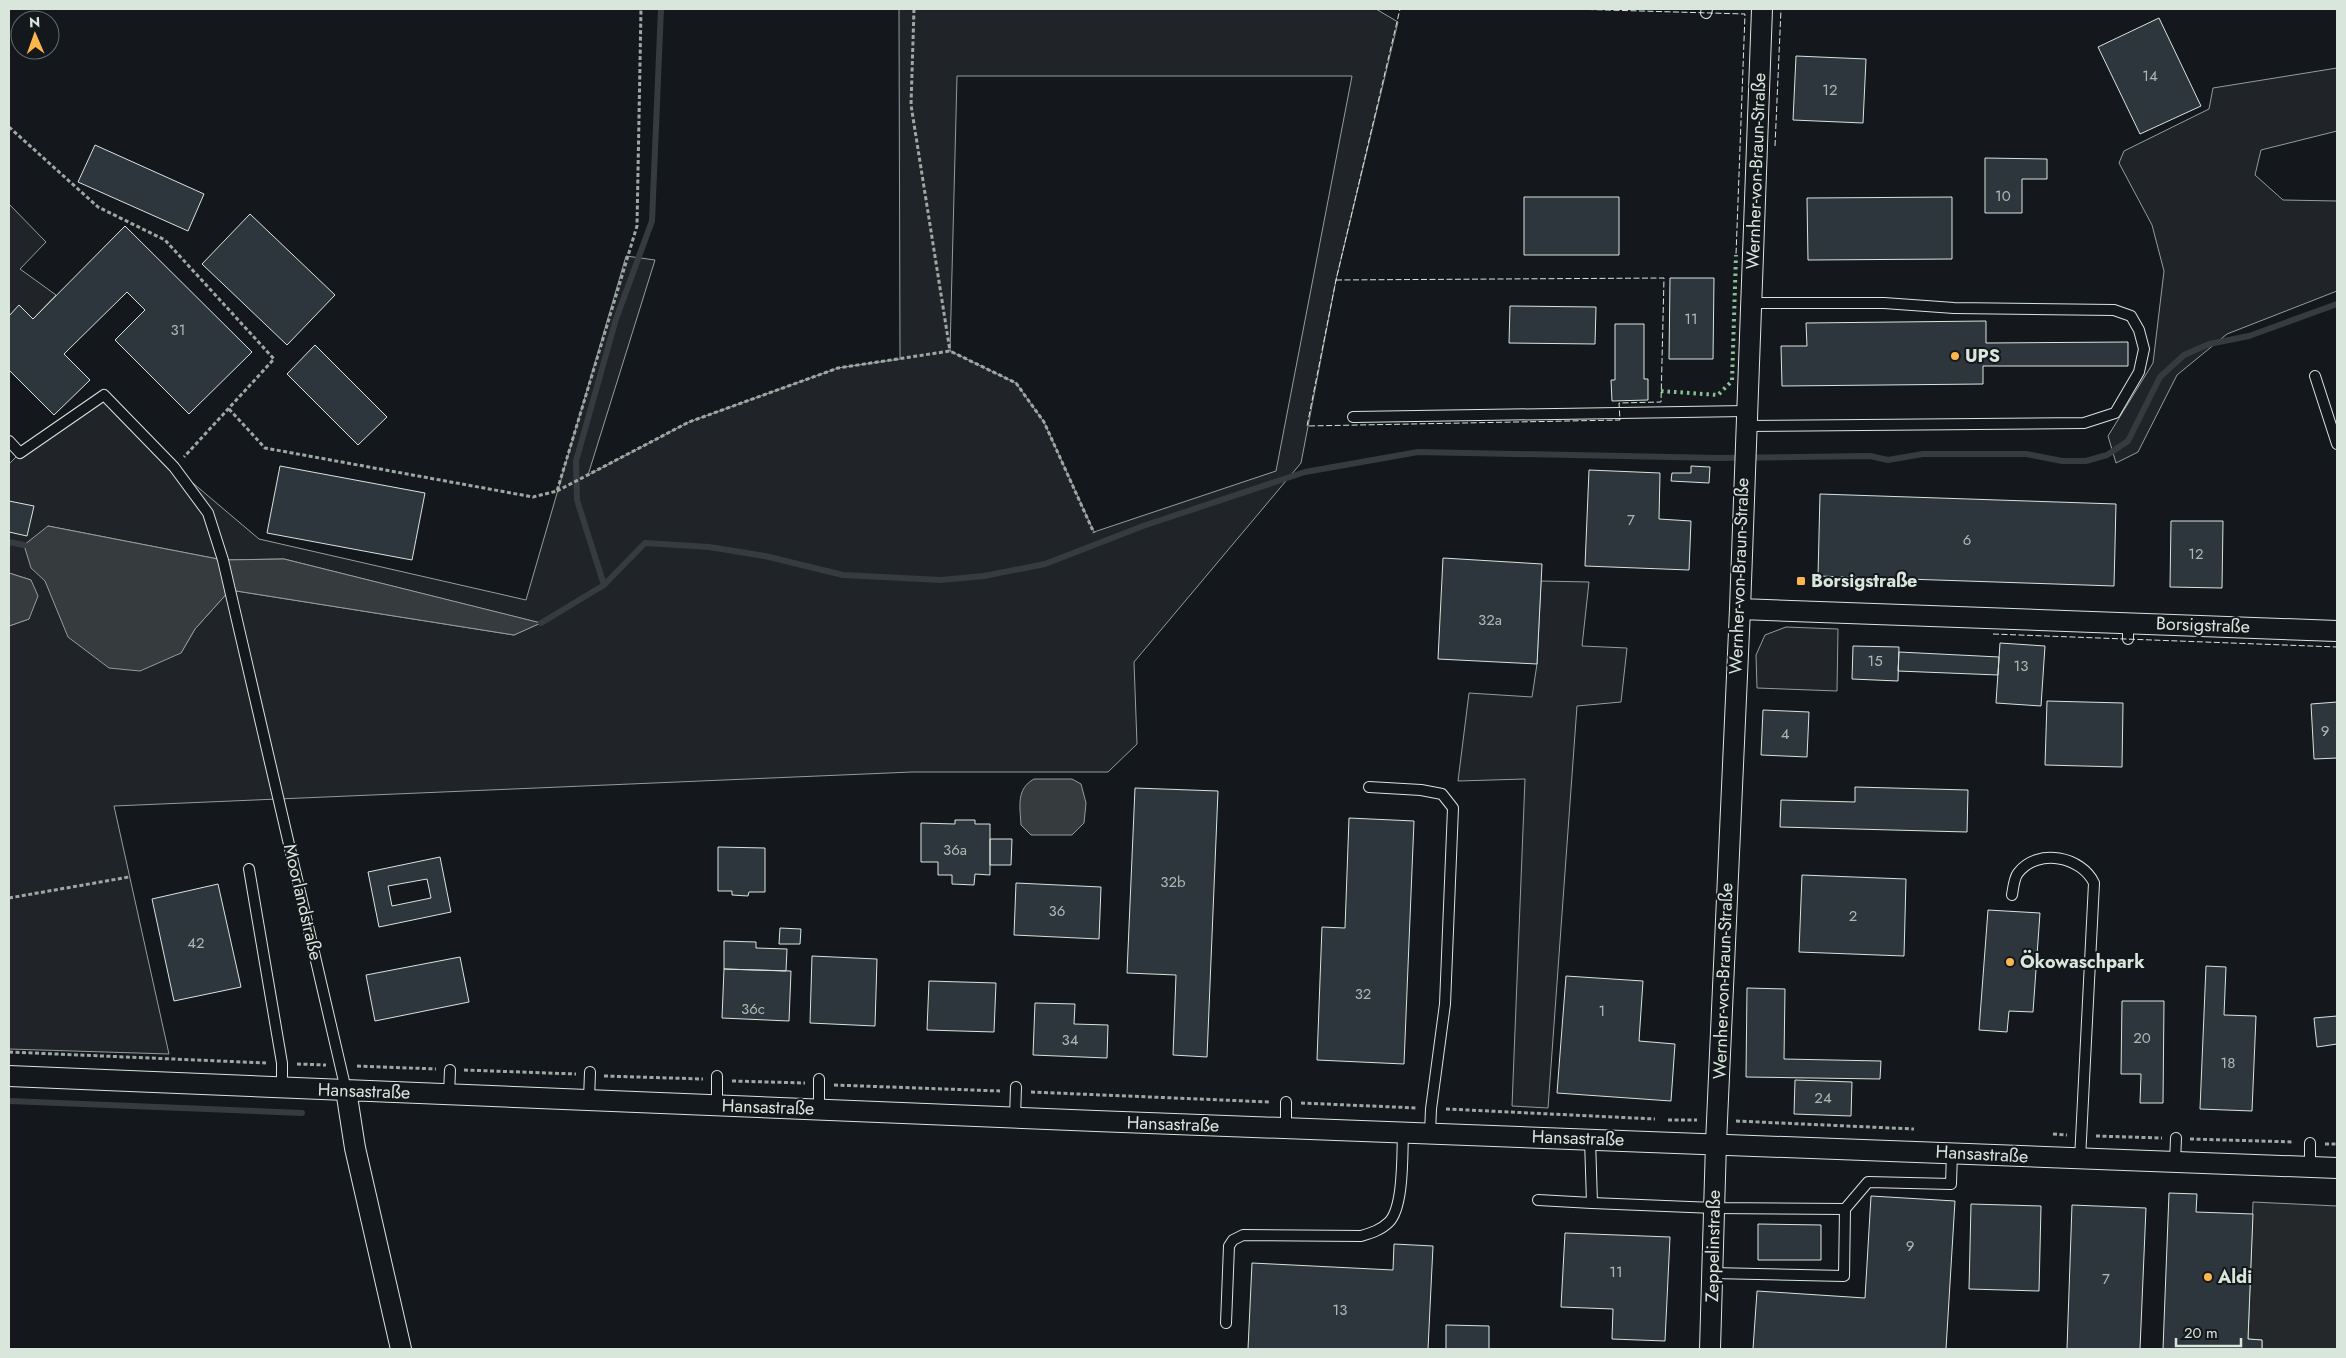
<svg xmlns="http://www.w3.org/2000/svg" width="2346" height="1358" viewBox="0 0 2346 1358" font-family="Jost,sans-serif">
	<style>
		.green { fill: #202428; stroke: #939e99; fill-rule: evenodd }
		.parking { fill: #24282b; stroke: #939e99 }
		.water { fill: #363b3e; stroke: #939e99 }
		.lines { fill: none; stroke-linecap: round; stroke-linejoin: round }
		.stream { stroke: #363b3e; stroke-width: 6 }
		.building { fill: #2c363c; stroke: #d8e6dc; fill-rule: evenodd }
		.service-casing { stroke: #d8e6dc; stroke-width: 12 }
		.minor-casing { stroke: #d8e6dc; stroke-width: 22 }
		.path { stroke: #9da8a2; stroke-width: 3; stroke-dasharray: 4 2.5; stroke-linecap: butt }
		.service { stroke: #14181c; stroke-width: 10 }
		.minor { stroke: #14181c; stroke-width: 20 }
		.hedge { stroke: #8ac095; stroke-width: 4; stroke-dasharray: 2.5 4; stroke-linecap: butt }
		.fence { stroke: #d8e6dc; stroke-width: 1; stroke-dasharray: 6 2.5; stroke-linecap: butt }
		.poi-dot { fill: #ffb74d; stroke: #14181c; stroke-width: 2 }
		.labels { text-anchor: middle; stroke-width: 4; stroke-linejoin: round; paint-order: stroke }
		.number-label { font-size: 15px; fill: #adbab4 }
		.street-label { font-size: 18px; fill: #d8e6dc; stroke: #14181c }
		.poi-label { font-size: 18px; font-weight: bold; fill: #d8e6dc; stroke: #14181c; text-anchor: start }
	</style>
	<rect width="100%" height="100%" fill="#14181c"/>
	<path class="green" d="M899,9H1376L1398,22L1336,280L1301,463L1134,662L1137,744L1108,772H912L114,806L169,1054L9,1049V626L29,619L31,580L9,573V464L20,453L104,395L174,467L259,539L526,600L626,256L655,260L588,475L689,422L838,368L900,359ZM957,76H1352L1276,471L1094,532L1044,422L1016,383L950,351ZM48,526L223,560L284,559L540,623L514,635L230,590L195,629L181,653L56,603L45,580Z
		M2337,68V131L2261,150L2255,175L2283,200L2337,201V291L2227,334L2177,375L2138,452L2116,463L2108,436L2153,363L2164,271L2152,225L2119,163L2124,151L2209,109L2213,88Z
		M9,204L46,242L20,269L56,295L33,319L19,306L9,316Z
		M1541,581L1589,582L1582,646L1627,648L1621,702L1577,706L1548,1108L1512,1106L1525,779L1458,781L1469,693L1532,697L1537,664Z
		M1786,627L1838,629L1837,691L1757,688L1756,655L1765,635Z"/>
	<path class="parking" d="M2253,1202L2337,1206V1349H2262V1340L2248,1339Z"/>
	<path class="water" d="M48,526L223,560L284,559L541,623L514,635L230,590L195,629L181,653L140,671L109,668L68,637L45,581L31,568L24,545Z
		M9,573L31,580L38,596L29,619L9,626Z
		M1034,779H1072L1081,784L1086,803L1084,823L1072,835H1031L1021,825C1020,806 1016,789 1034,779Z"/>
	<g class="lines">
		<path class="stream" d="M9,542L24,545
			M604,585L577,500L576,461L616,319L652,221L661,9
			M541,623L604,585L645,543L709,547L765,556L843,575L941,580L984,576L1045,564L1143,526L1305,472L1418,452L1719,458L1870,456L1888,460L1923,454H2026L2062,461H2086L2107,455L2128,441L2160,377L2184,355L2209,344L2249,336L2337,304
			M9,1101L302,1113"/>
	</g>
	<path class="building" d="M2159,18L2201,106L2140,134L2098,47Z
		M1796,56L1866,59L1863,123L1793,120Z
		M95,145L204,194L188,231L78,182Z
		M1985,158L2047,159V179H2022V213H1985Z
		M1524,197H1619V255H1524Z
		M1952,197V259L1808,260L1807,198Z
		M250,214L335,295L287,345L202,264Z
		M125,226L252,352L189,414L115,340L145,310L127,292L64,354L90,380L54,415L9,370V316L19,305L33,319Z
		M1670,278H1714L1713,359H1669Z
		M1510,306L1596,307L1595,344L1509,343Z
		M1986,321V343L2128,342V366H1983V384L1782,386L1781,346H1807L1806,323Z
		M1615,324H1644V379H1648V400L1612,401L1611,380H1615Z
		M315,345L387,417L358,445L287,374Z
		M280,466L425,493L412,560L267,533Z
		M1691,466L1710,467L1709,483L1671,481L1672,473H1691Z
		M1589,470L1660,473L1659,519L1691,521L1689,570L1585,566Z
		M1820,494L2116,504L2114,586L1818,576Z
		M9,501L34,506L27,536L9,532Z
		M2171,521H2223L2222,588L2170,587Z
		M1443,558L1542,564L1537,664L1438,659Z
		M2000,643L2045,646L2041,706L1996,703Z
		M1853,646L1899,647L1898,681L1852,679Z
		M1899,652L1999,657L1998,675L1898,671Z
		M2047,701L2123,703L2122,767L2045,765Z
		M2337,702V758L2314,759L2311,704Z
		M1763,710L1809,712L1807,757L1761,755Z
		M1855,787L1968,790L1967,832L1780,827L1781,800L1855,802Z
		M1135,788L1218,791L1207,1057L1173,1055L1176,975L1127,973Z
		M1349,818L1414,821L1404,1064L1317,1060L1322,927L1345,928Z
		M955,820H975V824H990V875L975,874L974,885L952,884V875H938V862H921V823L955,824Z
		M990,839H1012L1011,865H990Z
		M718,847L765,848V892H749L748,896L732,895V891H718Z
		M440,857L451,912L379,927L368,872ZM427,879L431,898L392,906L388,886Z
		M1802,875L1906,879L1904,956L1799,952Z
		M1016,883L1101,887L1099,939L1014,935Z
		M218,884L241,987L174,1001L152,899Z
		M1988,910L2040,913L2033,1012L2009,1011L2007,1032L1979,1030Z
		M780,928L801,929L800,944H779Z
		M724,941L756,942V948L787,949L786,971L724,969Z
		M812,956L877,959L875,1026L810,1023Z
		M460,957L469,1002L375,1021L366,975Z
		M2206,966L2226,967L2224,1015L2256,1016L2252,1111L2200,1109Z
		M724,969L791,971L789,1021L722,1018Z
		M1566,976L1643,981L1639,1041L1675,1044L1671,1101L1557,1093Z
		M929,981L996,983L994,1032L927,1030Z
		M1747,988L1785,989L1784,1059L1881,1061L1880,1079L1746,1077Z
		M2122,1001H2164L2163,1103H2140L2141,1074H2121Z
		M1035,1003L1075,1004L1074,1024L1108,1025L1107,1058L1033,1055Z
		M2337,1016V1044L2317,1047L2314,1018Z
		M1795,1080L1852,1082L1851,1116L1794,1114Z
		M2169,1193L2197,1194L2196,1212L2253,1214L2248,1339L2262,1340V1349H2163Z
		M1871,1196L1955,1201L1946,1349H1753L1757,1291L1865,1298Z
		M1971,1204L2041,1206L2039,1291L1969,1289Z
		M2072,1205L2146,1208L2140,1349H2067Z
		M1758,1224L1821,1225V1260H1758Z
		M1565,1233L1670,1237L1665,1341L1612,1339L1613,1309L1561,1307Z
		M1394,1244L1433,1246L1428,1349H1248L1252,1263L1393,1270Z
		M1446,1325L1489,1326V1349H1446Z"/>
	<g class="lines">
		<g class="service-casing">
			<path id="service" d="M1706,13L1707,9
				M2315,376L2337,444
				M1353,417L1746,411
				M1745,426L2084,423L2115,413L2139,372L2144,349L2139,330L2131,316L2114,310L1954,308L1884,303H1751
				M9,441L20,453L104,395L174,467L208,513L223,560L346,1090
				M2128,639V622
				M1369,787L1421,790L1442,794L1453,808L1445,1004L1431,1109L1430,1133
				M249,869L282,1063V1088
				M2012,895C2013,889 2014,878 2018,873C2038,847 2082,857 2094,883L2080,1159
				M449,1094L450,1070
				M589,1100L590,1072
				M717,1105V1076
				M819,1109V1079
				M1015,1117L1016,1087
				M1286,1128V1102
				M1590,1139L1592,1203L1714,1208L1845,1209L1868,1182L1951,1184L1952,1153
				M2175,1162L2176,1138
				M2310,1166V1143
				M1538,1200L1592,1203
				M1712,1273L1844,1276L1845,1209
				M1226,1323L1229,1246L1233,1240L1243,1235L1361,1236C1371,1233 1381,1230 1389,1222C1404,1207 1402,1154 1403,1132"/>
		</g>
		<g class="minor-casing">
			<path id="minor" d="M1740,609L2337,631
				M9,1076L1096,1121L2337,1168
				M346,1090L355,1148L401,1349
				M1710,1349L1716,1143L1740,609L1762,9"/>
		</g>
		<path class="path" d="M914,9L911,105L950,351
			M9,127L98,207L165,240L274,359L184,457
			M229,409L265,448L533,497L557,491L637,226L641,9
			M557,491L689,422L838,368L950,351L1016,383L1044,422L1094,533
			M9,898L129,877
			M9,1052L266,1063
			M297,1064L326,1065
			M357,1066L436,1069
			M464,1070L576,1074
			M604,1076L703,1079
			M732,1081L805,1083
			M834,1085L1000,1091
			M1031,1092L1270,1102
			M1301,1103L1417,1108
			M1446,1109L1655,1119
			M1668,1120H1697
			M1736,1121L1914,1129
			M2053,1134L2067,1135
			M2096,1136L2162,1138
			M2190,1139L2294,1142
			M2325,1144H2337"/>
		<use href="#service" class="service"/>
		<use href="#minor" class="minor"/>
		<path class="hedge" d="M1661,391L1718,395L1732,381L1736,255"/>
		<path class="fence" d="M1571,9L1745,14L1736,255
			M1775,146L1781,9
			M1336,280L1664,278L1661,402L1619,403L1620,420L1307,426L1336,280L1400,9
			M1993,634L2337,647"/>
	</g>
	<g class="poi-dot">
		<circle cx="1955" cy="356" r="5"/>
		<rect x="1796" y="576" width="10" height="10" rx="2.5"/>
		<circle cx="2010" cy="962" r="5"/>
		<circle cx="2208" cy="1277" r="5"/>
	</g>
	<g class="labels">
		<g class="number-label">
			<text x="2150" y="81">14</text>
			<text x="1830" y="95">12</text>
			<text x="2003" y="201">10</text>
			<text x="1691" y="324">11</text>
			<text x="178" y="335">31</text>
			<text x="1631" y="525">7</text>
			<text x="1967" y="545">6</text>
			<text x="2196" y="559">12</text>
			<text x="1490" y="625">32a</text>
			<text x="1875" y="666">15</text>
			<text x="2021" y="671">13</text>
			<text x="2325" y="736">9</text>
			<text x="1785" y="739">4</text>
			<text x="955" y="855">36a</text>
			<text x="1173" y="887">32b</text>
			<text x="1057" y="916">36</text>
			<text x="1853" y="921">2</text>
			<text x="196" y="948">42</text>
			<text x="1363" y="999">32</text>
			<text x="753" y="1014">36c</text>
			<text x="1602" y="1016">1</text>
			<text x="2142" y="1043">20</text>
			<text x="1070" y="1045">34</text>
			<text x="2228" y="1068">18</text>
			<text x="1823" y="1103">24</text>
			<text x="1910" y="1251">9</text>
			<text x="1616" y="1277">11</text>
			<text x="2106" y="1284">7</text>
			<text x="1340" y="1315">13</text>
		</g>
		<g class="street-label">
			<text transform="translate(1756 171) rotate(-88)" y="6">Wernher-von-Braun-Straße</text>
			<text transform="translate(1739 576) rotate(-88)" y="6">Wernher-von-Braun-Straße</text>
			<text transform="translate(2203 625) rotate(2)" y="6">Borsigstraße</text>
			<text transform="translate(303 902) rotate(77)" y="6">Moorlandstraße</text>
			<text transform="translate(1723 981) rotate(-88)" y="6">Wernher-von-Braun-Straße</text>
			<text transform="translate(364 1091) rotate(2)" y="6">Hansastraße</text>
			<text transform="translate(768 1107) rotate(2)" y="6">Hansastraße</text>
			<text transform="translate(1173 1124) rotate(2)" y="6">Hansastraße</text>
			<text transform="translate(1578 1138) rotate(2)" y="6">Hansastraße</text>
			<text transform="translate(1982 1154) rotate(3)" y="6">Hansastraße</text>
			<text transform="translate(1713 1246) rotate(-89)" y="6">Zeppelinstraße</text>
		</g>
		<g class="poi-label">
			<text x="1965" y="362">UPS</text>
			<text x="1811" y="587">Borsigstraße</text>
			<text x="2020" y="968">Ökowaschpark</text>
			<text x="2218" y="1283">Aldi</text>
		</g>
	</g>
	<rect width="2346" height="1358" fill="none" stroke="#d8e6dc" stroke-width="20"/>
	<g transform="translate(35 35) rotate(358)"><circle r="24" fill="#14181c" stroke="#626a69"/>
	<path d="M0-4L9 19L0 12L-9 19Z" fill="#ffb74d"/>
	<text y="-8" font-size="14" font-weight="bold" text-anchor="middle" fill="#d8e6dc">N</text>
	</g>
	<path d="M2176 1338v8h65v-8" fill="none" stroke="#d8e6dc" stroke-width="2.5"/>
	<text x="2184" y="1338" font-size="15" fill="#d8e6dc" stroke="#14181c" stroke-width="4" paint-order="stroke">20 m</text>
</svg>
